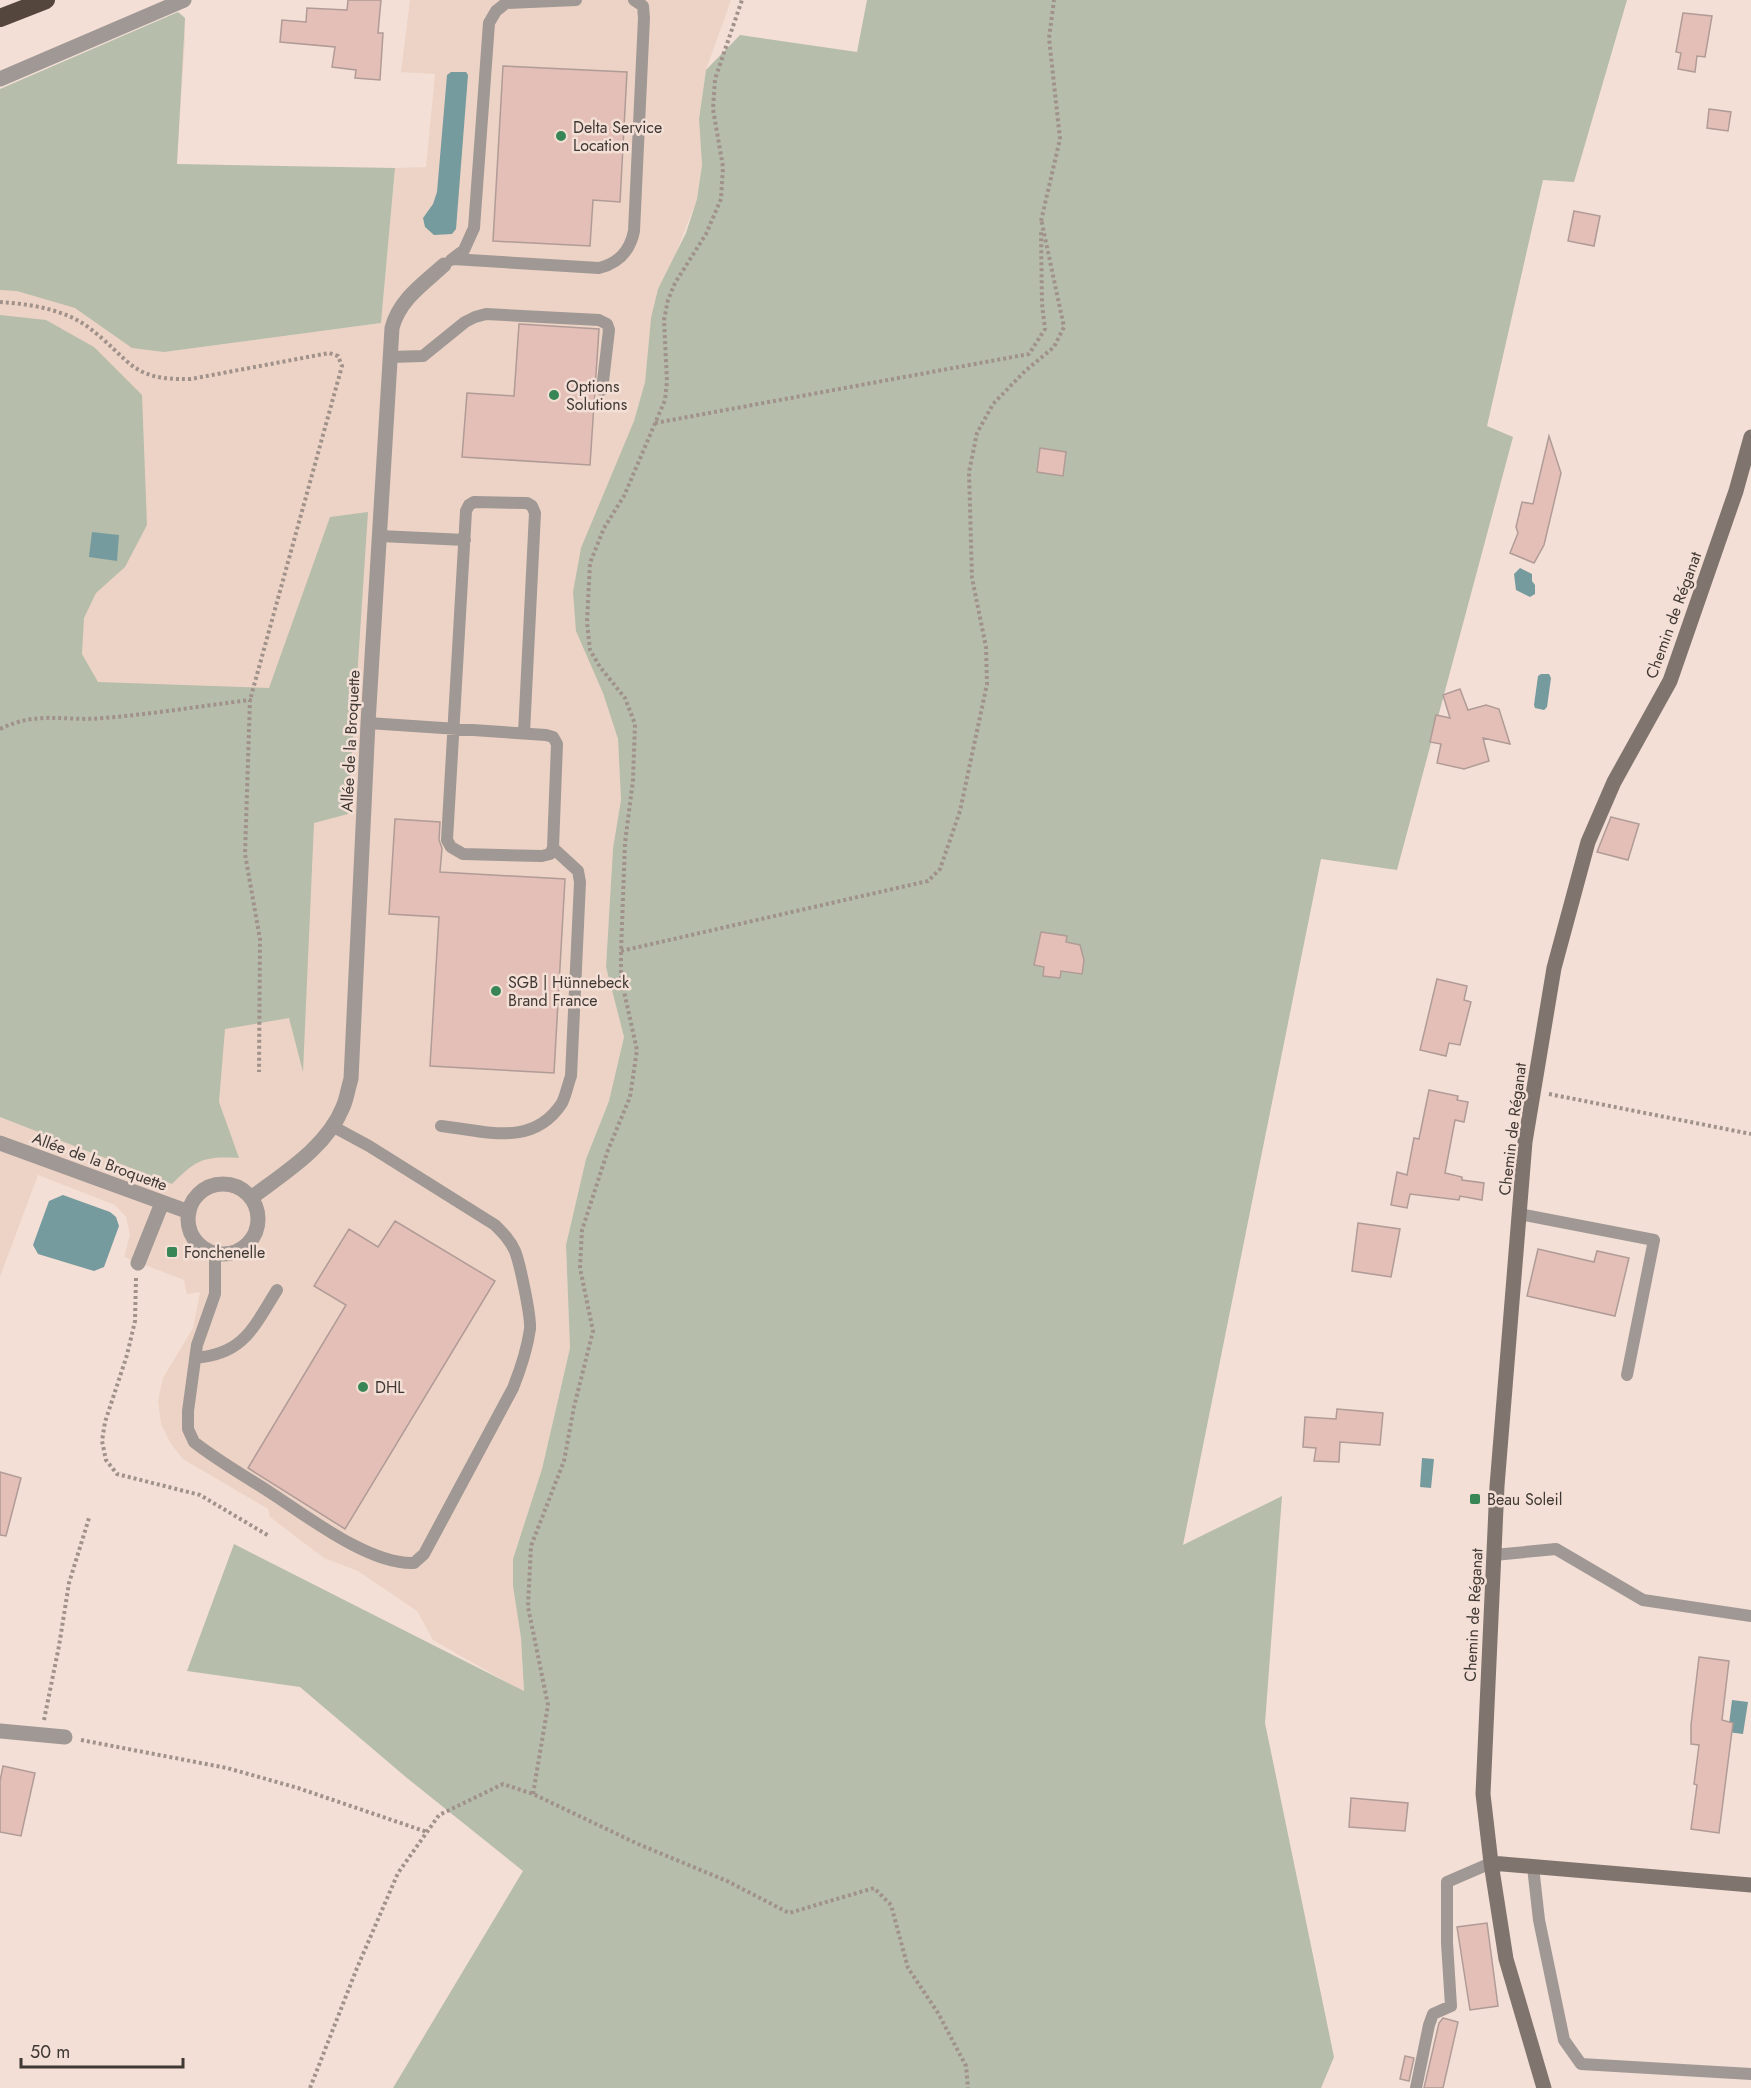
<svg xmlns="http://www.w3.org/2000/svg" width="1751" height="2088" viewBox="0 0 1751 2088" font-family="Jost,sans-serif">
	<style>
		.built { fill: #edd3c5 }
		.green { fill: #b6bdaa }
		.water { fill: #759b9e }
		.building { fill: #e3bfb7; stroke: #b09b97; stroke-width: 1.5 }
		.lines { fill: none; stroke-linecap: round; stroke-linejoin: round }
		.path { stroke: #a0928b; stroke-width: 4; stroke-dasharray: 3 3; stroke-linecap: butt }
		.lane { stroke: #a09894; stroke-width: 12 }
		.street { stroke: #a09894; stroke-width: 15 }
		.secondary { stroke: #80746e; stroke-width: 15 }
		.highway { stroke: #54453d; stroke-width: 18 }
		.poi-dot { fill: #388656; stroke: #f3dfd5; stroke-width: 2 }
		.labels { text-anchor: middle; stroke-width: 5; stroke-linejoin: round; paint-order: stroke }
		.poi-label { font-size: 16px; fill: #3f3834; stroke: #f3dfd5; text-anchor: start }
		.street-label { font-size: 16px; fill: #3f3834; stroke: #f3dfd5 }
	</style>
	<rect width="100%" height="100%" fill="#f3dfd5"/>
	<path class="built" d="M410,0H731L706,70L699,119L702,165L697,199L651,318L645,382L634,421L603,693L618,739L621,800L613,848L606,967L624,1037L609,1101L586,1159L566,1245L570,1348L542,1469L513,1559V1586L521,1638L524,1692L433,1640L417,1611L358,1571L324,1558L270,1517L268,1509L183,1459L171,1444L161,1424L158,1401L163,1378L193,1328L200,1292L187,1294L184,1280L124,1257L130,1235L126,1217L115,1205L38,1175L0,1277V99L185,18V40L164,352L381,323L395,168L426,167L435,74L401,72Z"/>
	<path class="green" d="M867,0H1627L1574,182L1543,180L1487,426L1513,437L1397,870L1321,859L1183,1545L1282,1496L1265,1723L1334,2057L1321,2088H393L523,1871L407,1778L300,1687L187,1671L234,1544L524,1691L521,1638L513,1586V1559L542,1469L570,1348L566,1245L586,1159L609,1101L624,1037L606,967L613,848L621,800L618,739L603,693L576,631L573,592L581,548L634,421L645,382L651,318L658,289L686,233L697,199L702,165L699,119L706,70L740,35L857,52Z
		M178,12L185,18L177,164L395,168L381,323L164,352L132,348L75,308L17,291L0,290V89Z
		M0,315L46,320L94,347L142,395L147,525L125,567L96,593L84,618L82,654L98,682L269,688L330,517L368,512L348,814L314,823L303,1072L289,1018L225,1029L219,1102L239,1158C204,1156 197,1159 172,1184L0,1117Z"/>
	<path class="water" d="M451,72H466L468,75L456,229L452,234L434,235L425,227L423,218L433,204L437,192L447,75Z
		M92,532L119,535L117,561L89,557Z
		M1520,568L1532,574V581L1535,585V594L1530,597L1516,590L1514,574Z
		M1541,674H1549L1551,678L1547,707L1544,710L1535,708L1534,705L1538,676Z
		M63,1195L110,1212L116,1217L119,1226L104,1267L94,1271L38,1254L33,1245L49,1201Z
		M1422,1458L1434,1459L1431,1488L1420,1487Z
		M1732,1700L1748,1702L1743,1734L1728,1732Z"/>
	<path class="building" d="M348,0H381L378,33H383L380,80L355,78L356,70L332,67L335,47L280,42L282,20L306,22L307,8L347,10Z
		M1683,13L1712,16L1705,57L1697,56L1695,72L1678,69L1681,53L1676,52Z
		M503,66L627,72L620,202L593,200L590,246L493,241Z
		M1709,109L1731,112L1728,131L1707,128Z
		M1574,211L1600,216L1594,246L1568,241Z
		M519,324L599,329L590,465L462,457L467,393L514,396Z
		M1549,436L1561,473L1544,545L1534,563L1510,553L1518,533L1516,527L1522,502L1533,504Z
		M1040,448L1066,452L1063,476L1037,472Z
		M1460,689L1468,710L1486,705L1499,709L1510,744L1483,738L1489,761L1464,769L1437,763L1441,744L1430,742L1436,715L1450,718L1443,695Z
		M1611,817L1639,824L1628,860L1597,852Z
		M395,819L440,822L439,840L442,848L440,872L565,879L554,1073L430,1066L439,917L389,914Z
		M1041,932L1067,936L1066,942L1080,945L1084,960L1082,974L1061,971L1060,978L1043,976L1044,967L1034,965Z
		M1437,979L1467,986L1464,1000L1471,1002L1460,1045L1449,1043L1446,1056L1420,1050Z
		M1429,1090L1458,1096L1457,1100L1468,1102L1464,1122L1455,1120L1445,1173L1462,1177V1180L1484,1183L1482,1200L1460,1196L1459,1200L1410,1194L1407,1208L1391,1205L1397,1172L1407,1175L1414,1138L1419,1139Z
		M395,1221L495,1281L345,1529L248,1468L346,1305L314,1286L349,1229L378,1247Z
		M1358,1223L1400,1229L1391,1277L1352,1271Z
		M1538,1249L1594,1262L1597,1251L1629,1258L1615,1316L1527,1296Z
		M1337,1409L1383,1413L1380,1445L1340,1442L1339,1462L1314,1461L1316,1448L1303,1447L1305,1417L1336,1419Z
		M0,1472L21,1478L6,1536L0,1535Z
		M1699,1657L1729,1661L1722,1720L1733,1723L1719,1833L1691,1829L1697,1785L1694,1784L1699,1745L1691,1744V1725Z
		M3,1766L35,1773L21,1836L0,1832V1781Z
		M1351,1798L1408,1803L1405,1831L1349,1827Z
		M1487,1923L1498,2006L1470,2010L1457,1927Z
		M1443,2018L1458,2022L1443,2088H1424L1439,2023Z
		M1405,2056L1414,2058L1409,2081L1400,2079Z"/>
	<g class="lines">
		<path class="path" d="M1041,221L1060,139L1049,38L1054,0
			M0,302C29,304 64,309 88,327C131,359 129,381 191,379L329,353L338,356L342,366L250,700
			M655,423L1029,354L1045,329L1042,304L1041,229
			M0,729C39,710 64,722 104,718C153,714 201,706 250,700L245,854L260,939L259,1072
			M621,951L928,881L940,869L960,811L987,684L986,647L972,578L969,472L977,433L993,404L1025,371L1054,347L1064,327L1041,219
			M1549,1094L1751,1134
			M136,1278L135,1321L127,1355L105,1422L102,1441L106,1460L117,1474L200,1495L269,1536
			M44,1720L59,1646L69,1583L89,1518
			M81,1740L227,1768L298,1788L427,1832
			M533,1794L548,1705L528,1607L531,1546L564,1461L574,1407L593,1331L580,1268L582,1230L608,1150L630,1097L637,1050L621,978V951L625,843L633,780L635,724L625,698L600,667L590,650L587,622L590,563L604,528L624,496L665,400L667,381L664,320L668,300L675,283L706,234L721,199L723,167L713,109L715,79L742,0
			M310,2088L357,1968L398,1873L439,1815L503,1784L533,1794L638,1844L727,1881L789,1913L874,1888L891,1905L908,1968L938,2013L966,2066L968,2088"/>
		<path class="lane" d="M453,259L599,268C619,263 630,251 634,231L644,18L643,6L634,0
			M451,260L464,250L474,228L489,23L496,11L506,3L576,0
			M391,357L423,356L465,322L475,317L486,314L599,320L607,324L609,330L602,390
			M380,536L465,540
			M368,723L546,735L553,737L557,744L553,848L578,871L580,882L571,1076C568,1084 566,1095 562,1103C533,1148 485,1131 441,1126
			M524,733L535,513L532,506L527,503L474,502L469,505L466,511L447,840L451,847L463,854L542,856L550,854L553,848
			M1520,1214L1654,1240L1627,1375
			M215,1254V1294L197,1345L188,1411V1429L194,1442C218,1461 245,1476 271,1493C308,1517 370,1565 414,1563L424,1554L513,1388C521,1368 527,1350 530,1329C531,1316 520,1264 515,1251C510,1240 503,1233 495,1225L369,1146L332,1126
			M195,1358C244,1354 253,1328 277,1290
			M1494,1555L1556,1549L1643,1600L1751,1616
			M1533,1867L1539,1920L1564,2040L1581,2064L1751,2074
			M1416,2088L1429,2025L1433,2014L1451,2006L1447,1943V1882L1491,1863"/>
		<path class="street" d="M0,79L184,0
			M0,1143L189,1212
			M188 1219a35 35 0 1 1 70 0a35 35 0 1 1-70 0Z
			M251,1198C284,1173 327,1147 343,1107C347,1098 348,1088 351,1079L368,723L392,328C399,300 423,284 444,265
			M138,1263L162,1203
			M0,1731L65,1737"/>
		<path class="secondary" d="M1491,1863L1751,1885
			M1544,2088L1506,1959L1491,1863L1483,1794L1497,1486L1525,1142L1554,968L1588,842L1614,782L1670,681L1736,491L1751,437"/>
		<path class="highway" d="M0,18L46,0"/>
	</g>
	<g class="poi-dot">
		<circle cx="561" cy="136" r="6"/>
		<circle cx="554" cy="395" r="6"/>
		<circle cx="496" cy="991" r="6"/>
		<rect x="166" y="1246" width="12" height="12" rx="3"/>
		<circle cx="363" cy="1387" r="6"/>
		<rect x="1469" y="1493" width="12" height="12" rx="3"/>
	</g>
	<g class="labels">
		<g class="poi-label">
			<text x="573" y="133">Delta Service<tspan x="573" dy="18">Location</tspan></text>
			<text x="566" y="392">Options<tspan x="566" dy="18">Solutions</tspan></text>
			<text x="508" y="988">SGB | Hünnebeck<tspan x="508" dy="18">Brand France</tspan></text>
			<text x="184" y="1258">Fonchenelle</text>
			<text x="375" y="1393">DHL</text>
			<text x="1487" y="1505">Beau Soleil</text>
		</g>
		<g class="street-label">
			<text transform="translate(1673 615) rotate(-70)" y="6">Chemin de Réganat</text>
			<text transform="translate(350 741) rotate(-87)" y="6">Allée de la Broquette</text>
			<text transform="translate(1512 1129) rotate(-83)" y="6">Chemin de Réganat</text>
			<text transform="translate(100 1161) rotate(20)" y="6">Allée de la Broquette</text>
			<text transform="translate(1473 1615) rotate(-87)" y="6">Chemin de Réganat</text>
		</g>
	</g>
	<path d="M21 2058v9h162v-9" fill="none" stroke="#3f3834" stroke-width="3"/>
	<text x="30" y="2058" font-size="18" fill="#3f3834" stroke="#f3dfd5" stroke-width="4.5" paint-order="stroke">50 m</text>
</svg>
